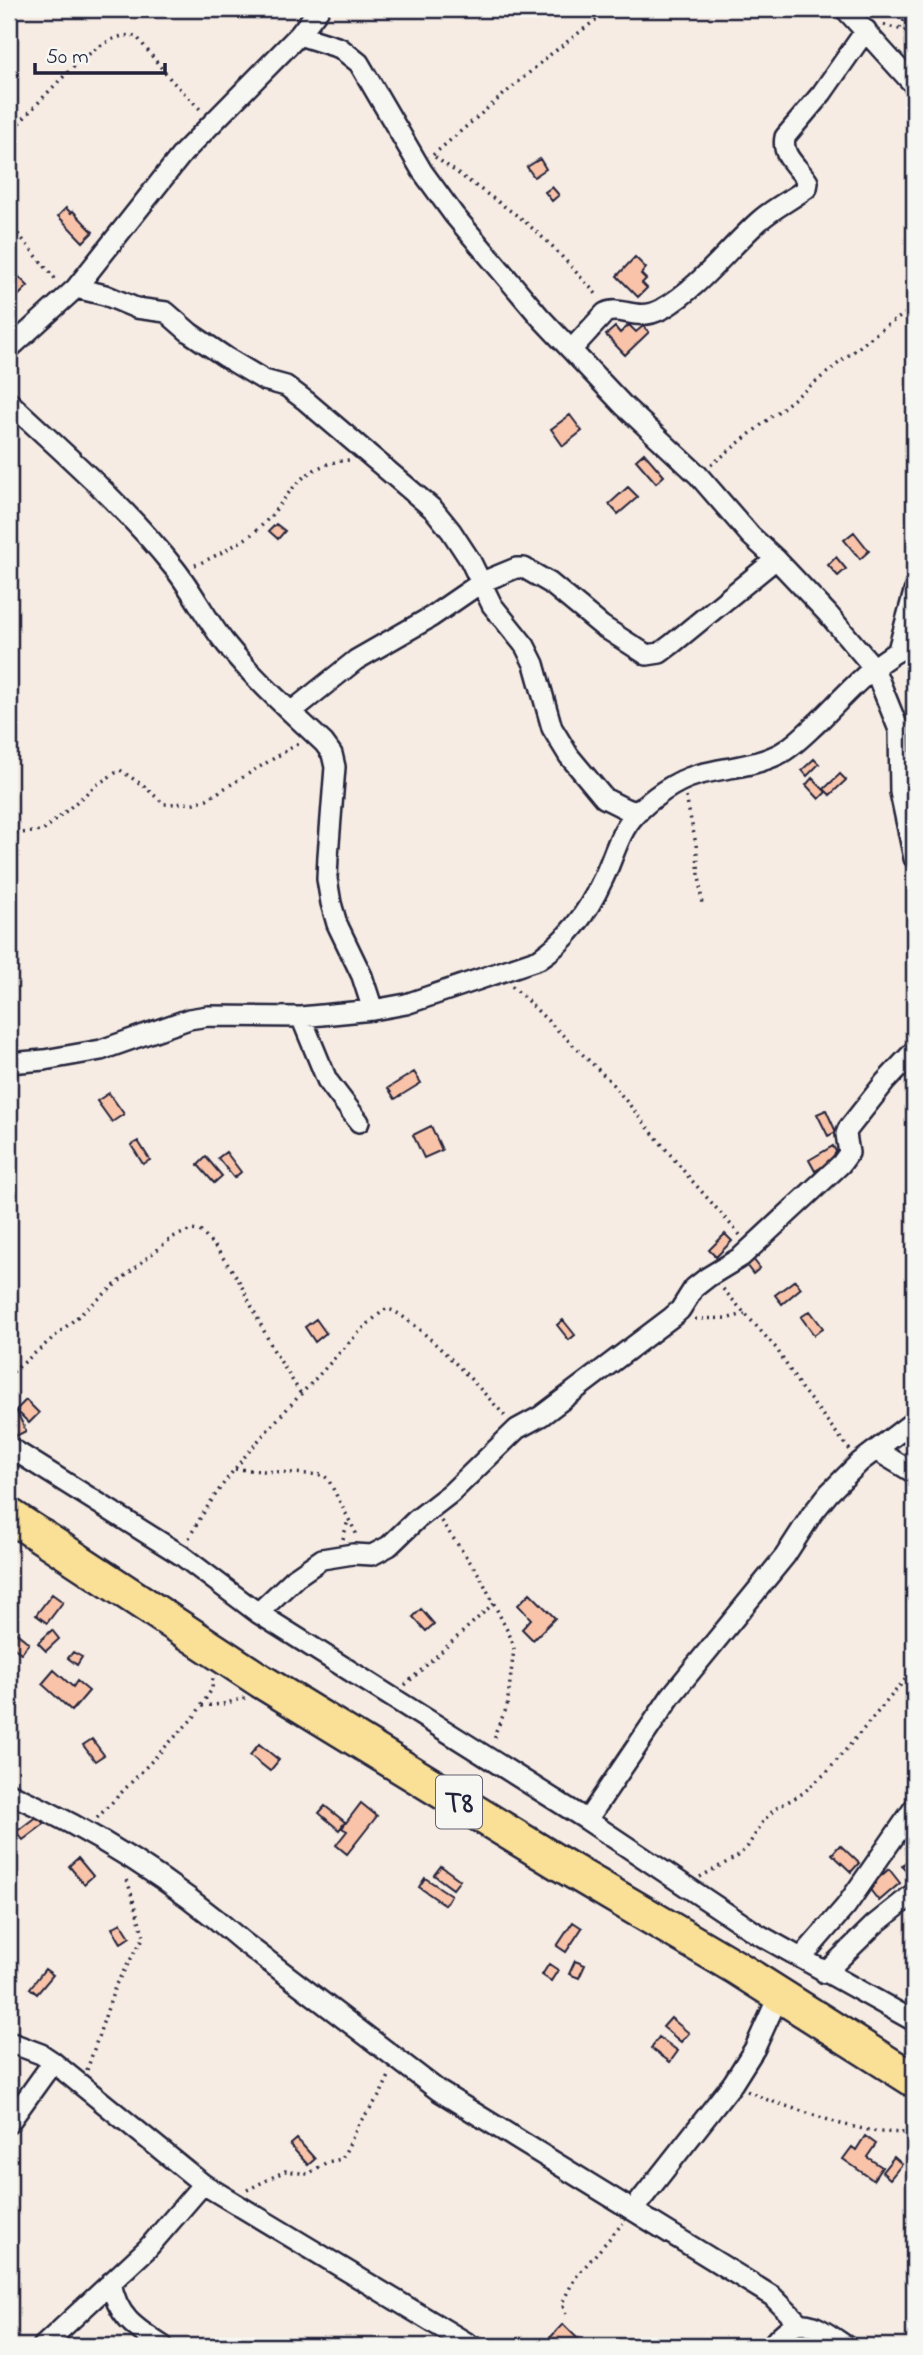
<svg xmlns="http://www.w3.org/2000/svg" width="923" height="2355" viewBox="0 0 923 2355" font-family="'Indie Flower',sans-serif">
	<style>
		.building { fill: #f8c3a9; stroke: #22223b; stroke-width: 2 }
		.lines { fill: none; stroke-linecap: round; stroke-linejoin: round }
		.minor-casing { stroke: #22223b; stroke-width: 24 }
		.trunk-casing { stroke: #22223b; stroke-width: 38 }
		.path { stroke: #22223b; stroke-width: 3.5; stroke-dasharray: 2 5; stroke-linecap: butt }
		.minor { stroke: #f6f6f2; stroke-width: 19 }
		.trunk { stroke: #fadf96; stroke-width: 33 }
		.labels { text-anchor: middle; stroke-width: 5; stroke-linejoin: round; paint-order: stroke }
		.shield { fill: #f6f6f2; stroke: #626272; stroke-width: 2 }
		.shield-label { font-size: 30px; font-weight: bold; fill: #22223b }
	</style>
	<rect width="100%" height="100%" fill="#f6ece3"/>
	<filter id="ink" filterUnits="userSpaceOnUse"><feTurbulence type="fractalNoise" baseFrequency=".0143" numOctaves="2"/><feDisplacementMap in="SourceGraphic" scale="14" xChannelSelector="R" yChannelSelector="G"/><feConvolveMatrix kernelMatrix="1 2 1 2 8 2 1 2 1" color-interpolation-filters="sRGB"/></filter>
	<g filter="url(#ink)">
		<path class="building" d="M540,159L546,169L534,177L527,167Z
			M552,187L559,195L552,201L545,192Z
			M66,208L71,213L73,211L93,232L83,242L58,216Z
			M635,257L646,268L641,274L646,279L642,283L647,288L638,297L617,276Z
			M19,277L28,286L9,305V287Z
			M629,325L636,332L643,326L649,332L625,355L606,335L615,327L620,333Z
			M570,415L582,431L563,446L551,429Z
			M644,453L664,476L656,483L636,460Z
			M628,487L638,497L618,514L609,504Z
			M276,524L285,531L278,539L269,531Z
			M854,532L869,551L860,559L844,540Z
			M836,557L846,569L838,576L828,565Z
			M814,759L819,764L807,776L802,770Z
			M840,774L846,780L830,795L824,789Z
			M812,778L826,792L819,799L806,785Z
			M414,1072L421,1083L395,1099L388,1088Z
			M109,1093L124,1114L112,1122L97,1101Z
			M826,1110L836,1132L828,1136L817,1114Z
			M431,1126L442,1150L424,1158L413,1135Z
			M138,1141L150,1160L143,1164L131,1145Z
			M833,1146L839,1157L815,1171L809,1160Z
			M226,1152L241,1172L234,1178L218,1158Z
			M206,1157L222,1176L214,1183L198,1165Z
			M725,1234L732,1241L716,1257L709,1250Z
			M753,1259L760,1268L753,1274L746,1265Z
			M795,1280L801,1288L782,1304L775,1295Z
			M810,1311L823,1328L814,1335L801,1317Z
			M316,1319L326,1333L315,1342L305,1327Z
			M563,1320L575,1335L569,1340L557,1325Z
			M26,1400L39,1413L29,1423L16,1410Z
			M16,1410L26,1431L16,1436L9,1421V1414Z
			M530,1593L555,1618L533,1640L522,1629L531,1619L518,1605Z
			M52,1594L63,1602L47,1623L36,1615Z
			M421,1609L434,1624L426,1631L413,1617Z
			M9,1627L29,1643L21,1653L9,1644Z
			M52,1630L59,1639L46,1651L38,1643Z
			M73,1652L82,1657L77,1665L68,1658Z
			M54,1670L73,1687L77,1681L89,1691L72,1711L42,1684Z
			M92,1739L104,1755L95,1761L83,1745Z
			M259,1744L279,1760L270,1771L250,1755Z
			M361,1803L377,1816L347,1854L336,1845L347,1831L342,1828Z
			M325,1806L345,1822L339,1830L319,1813Z
			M37,1816L44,1824L23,1840L16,1832Z
			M840,1845L859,1863L851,1872L832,1854Z
			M911,1856L914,1859V1878L902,1866Z
			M78,1858L93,1876L84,1884L69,1866Z
			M441,1866L460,1880L453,1889L434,1875Z
			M889,1869L900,1883L879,1901L868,1887Z
			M425,1878L451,1895L445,1905L419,1887Z
			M573,1922L582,1928L566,1952L557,1946Z
			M121,1923L130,1937L121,1943L112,1928Z
			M575,1961L585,1965L579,1978L569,1974Z
			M549,1964L558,1970L551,1981L542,1975Z
			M45,1969L53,1975L37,1994L30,1988Z
			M671,2018L689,2033L681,2042L663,2027Z
			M659,2037L678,2051L670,2062L651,2048Z
			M865,2136L876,2144L867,2157L882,2167L873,2180L843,2159L852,2147L856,2150Z
			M297,2139L315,2159L308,2165L290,2145Z
			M894,2157L902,2164L890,2179L882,2172Z
			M563,2324L580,2341L574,2346H552L547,2341Z"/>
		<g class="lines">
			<g class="minor-casing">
				<path id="minor" d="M845,9L914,85
					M299,35L340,48L359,63L422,171L454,215L540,317L623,405L698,475L751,536L776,559L828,614L874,668L899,730L900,792L914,858
					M76,288L105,295L136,308L166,312L190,333L227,358L264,380L286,386L306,401L434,510L451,531L470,560L492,605L525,646L534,664L552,728L569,756L604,798L626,809L638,812
					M9,349L76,288L183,153L299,35L319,9
					M571,350L605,313C622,305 636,323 662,309C700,287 726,251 758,222C773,208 791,200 807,188L808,182C798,166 781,157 785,137L822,93L866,30
					M9,402C66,455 127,508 175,569C194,593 207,621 226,644C255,680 290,711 324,743L332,754L335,767L328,856L327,879L331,903L337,924L362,976L373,1010
					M898,650L914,592
					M291,712L356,660L431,617L482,582L516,568H524L550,583L602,626L647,655L660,653L672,644L776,559
					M301,1017L327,1080L359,1122
					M9,1063L44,1060L101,1050L189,1019L208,1016L301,1017L373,1010L406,1004L539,959C567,940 588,912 602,881C613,860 618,833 635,815C650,799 675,781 697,775C725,767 753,767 779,754C793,747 805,734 816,724C846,695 875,659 914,643
					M9,1447L181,1555L258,1613L587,1820L756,1933L914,2021
					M876,1450L914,1473
					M258,1613L296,1577L322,1559L353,1554L372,1555L389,1546L416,1520L451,1493L517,1429L541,1416L672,1317L680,1310L694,1288L708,1277L741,1257L841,1164L849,1153L846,1134L848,1129L885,1082L914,1051
					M9,1793C93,1831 172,1880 242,1941L439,2091L772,2296L800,2324
					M587,1820L671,1696L785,1556L812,1514L829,1493L860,1462L914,1421
					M801,1958L846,1906L914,1808
					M825,1973L874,1925L914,1893
					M9,2042L41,2054L53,2062L203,2184L472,2346
					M9,2123L53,2062
					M633,2210L733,2083L755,2048L779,1995
					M111,2282C117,2317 135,2328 163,2346
					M43,2346L147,2249L203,2184
					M771,2346C800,2310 813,2324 846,2346"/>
			</g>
			<g class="trunk-casing">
				<path id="trunk" d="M9,1515L261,1681L557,1862L737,1968L914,2080"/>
			</g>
			<path class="path" d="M884,25L914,33
				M900,28L909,9
				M9,133C34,111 101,23 137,37L171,80L201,110
				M433,155L551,54L610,9
				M435,157L522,219L552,246L599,297
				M9,223L57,281
				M711,465L883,328L914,308
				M195,565C205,562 244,541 252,534C289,505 292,465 349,460
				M686,797L696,844L702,905
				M9,834L43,831L95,786L120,770L144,786L164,804L194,803L207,799L299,743
				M512,986L609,1080L687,1175L740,1235
				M9,1202L11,1216L9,1218
				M723,1289L776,1348L801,1388L850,1450
				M695,1319L729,1318L745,1314
				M9,1378L14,1371L149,1256L173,1237L191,1230L200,1231L216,1248L237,1277L274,1351L301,1394
				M235,1469L323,1475L328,1479L358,1537
				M441,1521L480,1576L511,1638L514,1649L507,1707L496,1731L494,1742
				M189,1538C222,1476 269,1428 317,1377C339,1354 360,1328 386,1309C408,1309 488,1397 506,1417
				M343,1539L348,1520
				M405,1685L494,1603
				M202,1706L223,1704L245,1698
				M97,1818L194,1717L212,1689L213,1678
				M700,1877L738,1856L748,1846L764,1820L775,1809L803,1793L827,1772L914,1669
				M87,2070L116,1984L144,1937L126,1876
				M747,2091L768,2100L841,2124L877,2132L914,2133
				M247,2190L285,2171L308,2174L327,2162L342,2159L360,2122L380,2095L390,2074
				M566,2314L562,2303L575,2278L623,2223"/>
			<use href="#minor" class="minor"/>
			<use href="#trunk" class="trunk"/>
		</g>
	</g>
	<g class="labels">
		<rect class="shield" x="436" y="1775.5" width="46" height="53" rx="5"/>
		<g class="shield-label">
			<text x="459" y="1812">T8</text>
		</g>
	</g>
	<rect width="923" height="2355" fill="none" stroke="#f6f6f2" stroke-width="35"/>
	<rect x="18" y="18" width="888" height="2320" fill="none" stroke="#22223b" stroke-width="2.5" filter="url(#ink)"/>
	<path d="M35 63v10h130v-10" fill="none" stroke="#22223b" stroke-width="3.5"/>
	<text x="46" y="63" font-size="21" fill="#22223b" stroke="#f6f6f2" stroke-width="5" paint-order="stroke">50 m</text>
</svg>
